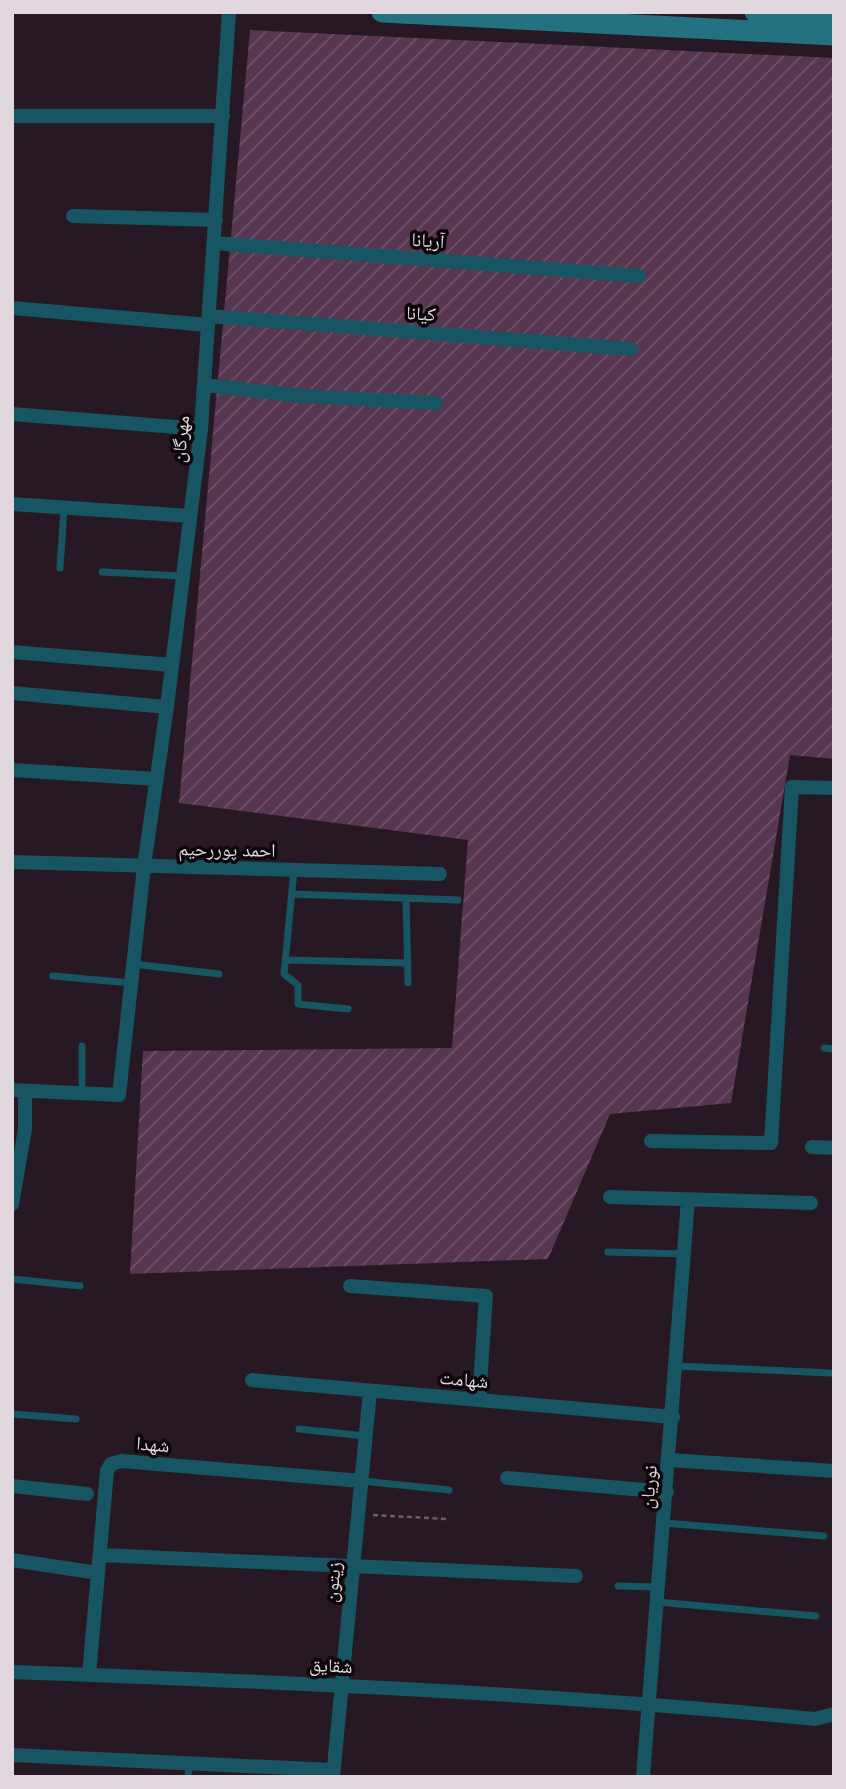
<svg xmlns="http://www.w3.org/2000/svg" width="846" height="1789" viewBox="0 0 846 1789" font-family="Montserrat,'Noto Naskh Arabic',sans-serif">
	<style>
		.garden { fill: url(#garden-furrows) }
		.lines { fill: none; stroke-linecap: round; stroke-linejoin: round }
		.path { stroke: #6a5d66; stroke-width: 2.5; stroke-dasharray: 5 3.5; stroke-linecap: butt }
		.lane { stroke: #185562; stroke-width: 7 }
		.street { stroke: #185562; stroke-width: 14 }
		.secondary { stroke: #247181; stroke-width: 21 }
		.labels { text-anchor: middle; stroke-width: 7; stroke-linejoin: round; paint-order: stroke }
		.street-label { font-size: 19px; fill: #e1d8df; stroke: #0c060a }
	</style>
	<defs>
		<pattern id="garden-furrows" width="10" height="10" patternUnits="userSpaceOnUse" patternTransform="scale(1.75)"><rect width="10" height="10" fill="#573650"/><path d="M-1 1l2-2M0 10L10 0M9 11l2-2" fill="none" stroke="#6f5269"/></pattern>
	</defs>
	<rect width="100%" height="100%" fill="#271923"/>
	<path class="garden" d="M250,30L834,58V759L790,755L731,1103L610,1114L548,1259L130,1274L143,1051L452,1048L468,840L179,803Z"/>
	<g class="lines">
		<path class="path" d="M373,1515L446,1519"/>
		<path class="lane" d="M60,568L64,508
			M102,572L182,576
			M294,870L284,974L298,985V1004L348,1009
			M292,894L458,900
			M406,898L408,983
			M286,960L408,963
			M133,964L219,974
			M53,976L131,983
			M82,1046V1093
			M824,1048L834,1049
			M608,1252L684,1254
			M12,1279L80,1286
			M678,1366L830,1373
			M12,1414L76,1419
			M299,1429L365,1436
			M362,1481L449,1490
			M664,1523L824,1536
			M618,1586L658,1587
			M657,1602L816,1616
			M188,1777L189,1763"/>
		<path class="street" d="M12,116H223
			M73,216L216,220
			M214,243L639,276
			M12,308L208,325
			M209,316L631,349
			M204,385L303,396L436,403
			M12,414L201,429
			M12,504L190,516
			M12,652L172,665
			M12,693L167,707
			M12,770L157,779
			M12,862L440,874
			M12,1090L119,1095L144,866L167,707L201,429L229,12
			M651,1141L771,1143L792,787L834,788
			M812,1147L834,1148
			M610,1197L811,1203
			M12,1204L25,1129V1091
			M350,1286L486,1296L479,1400
			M252,1380L673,1417
			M669,1460L834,1471
			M507,1478L667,1492
			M12,1486L87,1494
			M100,1555L576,1576
			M12,1560L98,1573
			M12,1672C280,1682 548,1693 815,1719L834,1714
			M89,1675L107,1471L111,1464L121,1461L362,1481
			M12,1755L333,1770
			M333,1777L370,1391
			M643,1777L688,1200"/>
		<path class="secondary" d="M382,12L834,35
			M755,12L834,16"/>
	</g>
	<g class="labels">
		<g class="street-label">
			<text transform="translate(428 240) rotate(4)" y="7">آریانا</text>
			<text transform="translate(421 313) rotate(4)" y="7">کیانا</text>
			<text transform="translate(180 439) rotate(-84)" y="7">مهرگان</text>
			<text transform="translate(227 849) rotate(1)" y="7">احمد پوررحیم</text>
			<text transform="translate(464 1379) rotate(5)" y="7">شهامت</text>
			<text transform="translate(153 1444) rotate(5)" y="7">شهدا</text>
			<text transform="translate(648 1487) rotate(-85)" y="7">نوریان</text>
			<text transform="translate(332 1582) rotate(-84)" y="7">زیتون</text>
			<text transform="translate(331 1665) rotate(3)" y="7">شقایق</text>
		</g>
	</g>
	<rect width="846" height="1789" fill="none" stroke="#e1d8df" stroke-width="28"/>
</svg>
